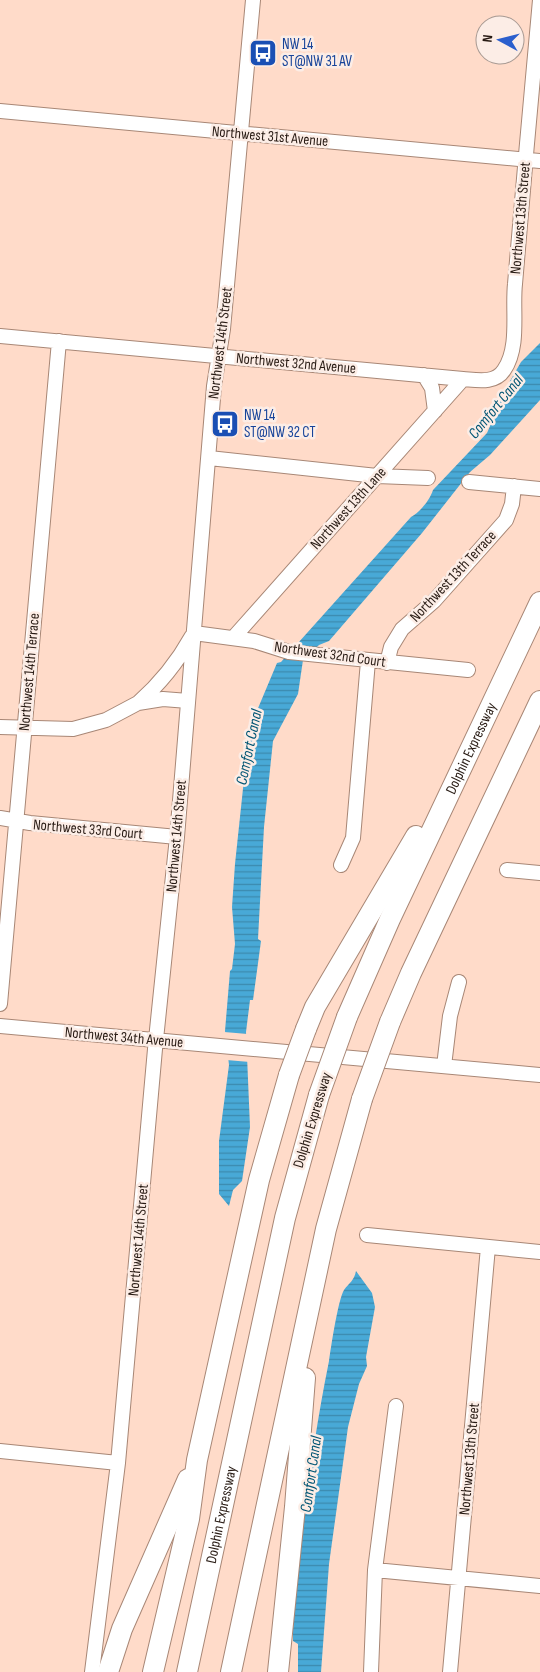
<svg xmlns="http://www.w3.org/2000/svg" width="540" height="1672" viewBox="0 0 540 1672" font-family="'Sofia Sans Condensed',sans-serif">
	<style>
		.water { fill: url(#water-rules) }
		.pier { fill: #ffdbc9 }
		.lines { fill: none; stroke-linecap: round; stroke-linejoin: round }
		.minor-casing { stroke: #a88776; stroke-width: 16 }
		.highway-casing { stroke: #a88776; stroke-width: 22 }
		.minor { stroke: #fff; stroke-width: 14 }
		.highway { stroke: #fff; stroke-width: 20 }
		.highway-bridge-casing { stroke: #a88776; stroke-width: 22; stroke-linecap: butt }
		.highway-bridge { stroke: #fff; stroke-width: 20 }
		.labels { text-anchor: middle; stroke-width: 5; stroke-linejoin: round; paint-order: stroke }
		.transit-label { font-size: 15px; fill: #164399; stroke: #fcede6; text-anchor: start }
		.street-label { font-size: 15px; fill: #281b14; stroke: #fcede6 }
		.water-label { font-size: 16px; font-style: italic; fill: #015574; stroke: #fcede6 }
	</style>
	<defs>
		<pattern id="water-rules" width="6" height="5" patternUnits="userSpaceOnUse" patternTransform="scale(1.25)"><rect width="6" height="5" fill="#48a9d7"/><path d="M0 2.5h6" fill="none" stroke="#3c89ad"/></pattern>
	</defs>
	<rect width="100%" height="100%" fill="#ffdbc9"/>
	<path class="water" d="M540,343V400L490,455L470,472L422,533L329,641L319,645L303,660L298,694L273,741L264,827L258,939L261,941L253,1000H250L246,1032L250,1127L242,1181L233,1190L229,1206L219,1194V1141L229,1065L225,1031L230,971L232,969L235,944L232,907L235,864L247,751L256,713L277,663L281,662L411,517C420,512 430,500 433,490L487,433L494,417L498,397L506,388L521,362Z
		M356,1271L372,1293L375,1307L366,1357L367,1366L359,1384L348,1427L329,1564L321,1672H298V1644L293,1641V1629C301,1540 311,1449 329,1361C331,1347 338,1300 344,1290C349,1283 354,1281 356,1271Z"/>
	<path class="pier" d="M224,1032L248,1034L250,1062L226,1060Z"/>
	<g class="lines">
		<g class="minor-casing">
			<path id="minor" d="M0,111L540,161
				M0,336L463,379C477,380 495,384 504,370C520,347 512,310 515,284C523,189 531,95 540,0
				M424,375L432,388L435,411
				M209,458L377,476L428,478
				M469,482L540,489
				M194,633L254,641L289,652L468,670
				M234,637L463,379
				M387,663L391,647L402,629L434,601L506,520L512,504L514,486
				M138,703C161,683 177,663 192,636
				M0,727L73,729L106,720L138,703L163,699L188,701
				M0,818L30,823L177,837
				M341,865L353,838L368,661
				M507,870L540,873
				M0,1004L59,341
				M0,1026L540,1075
				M444,1066L450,1016L459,982
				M367,1235L540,1252
				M0,1451L118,1463
				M375,1570L540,1586
				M92,1672L118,1463L155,1049L177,837L214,386L223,329L253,0
				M371,1672L375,1570L396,1406
				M450,1672L488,1247"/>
		</g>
		<g class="highway-casing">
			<g id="highway">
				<path id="s1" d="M347,1017L390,919L540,602"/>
				<path d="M390,1022L411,973L540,701"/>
				<path d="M306,1029L315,1007L416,836"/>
				<path d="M108,1672L122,1629L188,1479"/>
				<path d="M153,1672L189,1519L197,1460L259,1180L289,1075"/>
				<path id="s2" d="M187,1672L285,1218L319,1095"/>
				<path d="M231,1672L326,1229L362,1099"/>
				<path d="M278,1672L295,1507L305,1378"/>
			</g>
		</g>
		<use href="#minor" class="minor"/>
		<use href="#highway" class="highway"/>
		<g class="highway-bridge-casing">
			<path id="highway-bridge" d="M289,1075L306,1029
				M319,1095L347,1017
				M362,1099L390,1022"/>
		</g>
		<use href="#highway-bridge" class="highway-bridge"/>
	</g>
	<defs>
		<g id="bus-square" transform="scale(1.4375)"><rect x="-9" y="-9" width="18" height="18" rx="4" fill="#1a4fb4" stroke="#fcede6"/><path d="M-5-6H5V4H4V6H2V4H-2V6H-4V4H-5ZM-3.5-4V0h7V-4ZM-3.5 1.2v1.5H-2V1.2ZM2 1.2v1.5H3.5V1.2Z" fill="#fff"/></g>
	</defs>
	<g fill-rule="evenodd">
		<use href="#bus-square" x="263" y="53"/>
		<use href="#bus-square" x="225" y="424"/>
	</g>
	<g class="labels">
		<g class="transit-label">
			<text x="282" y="49">NW 14<tspan x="282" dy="17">ST@NW 31 AV</tspan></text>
			<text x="244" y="420">NW 14<tspan x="244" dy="17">ST@NW 32 CT</tspan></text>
		</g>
		<g class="street-label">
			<text transform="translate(270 136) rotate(5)" y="5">Northwest 31st Avenue</text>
			<text transform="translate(520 218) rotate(-85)" y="5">Northwest 13th Street</text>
			<text transform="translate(220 343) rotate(-83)" y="5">Northwest 14th Street</text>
			<text transform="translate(296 363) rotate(5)" y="5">Northwest 32nd Avenue</text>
			<text transform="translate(348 508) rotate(-48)" y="5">Northwest 13th Lane</text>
			<text transform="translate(453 576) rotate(-47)" y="5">Northwest 13th Terrace</text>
			<text transform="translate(330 654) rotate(8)" y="5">Northwest 32nd Court</text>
			<text transform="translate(29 672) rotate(-85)" y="5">Northwest 14th Terrace</text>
			<text dy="5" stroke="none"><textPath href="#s1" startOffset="296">Dolphin Expressway</textPath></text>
			<text transform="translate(88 829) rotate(5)" y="5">Northwest 33rd Court</text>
			<text transform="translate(176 836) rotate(-85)" y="5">Northwest 14th Street</text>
			<text transform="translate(124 1037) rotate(5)" y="5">Northwest 34th Avenue</text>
			<text transform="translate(312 1120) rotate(-73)" y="5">Dolphin Expressway</text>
			<text transform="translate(138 1240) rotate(-85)" y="5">Northwest 14th Street</text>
			<text transform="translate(469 1459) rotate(-85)" y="5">Northwest 13th Street</text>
			<text dy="5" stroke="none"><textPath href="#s2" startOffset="161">Dolphin Expressway</textPath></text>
		</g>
		<g class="water-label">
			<text transform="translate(495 406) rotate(-51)" y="6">Comfort Canal</text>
			<text transform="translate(248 747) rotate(-78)" y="6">Comfort Canal</text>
			<text transform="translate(310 1474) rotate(-82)" y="6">Comfort Canal</text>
		</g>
	</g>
	<g transform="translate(500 40) rotate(277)"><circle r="24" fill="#fcede6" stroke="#a79992"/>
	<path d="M0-4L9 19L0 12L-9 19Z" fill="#2b5fcd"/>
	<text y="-8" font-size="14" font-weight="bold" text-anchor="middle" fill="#281b14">N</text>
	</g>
</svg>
